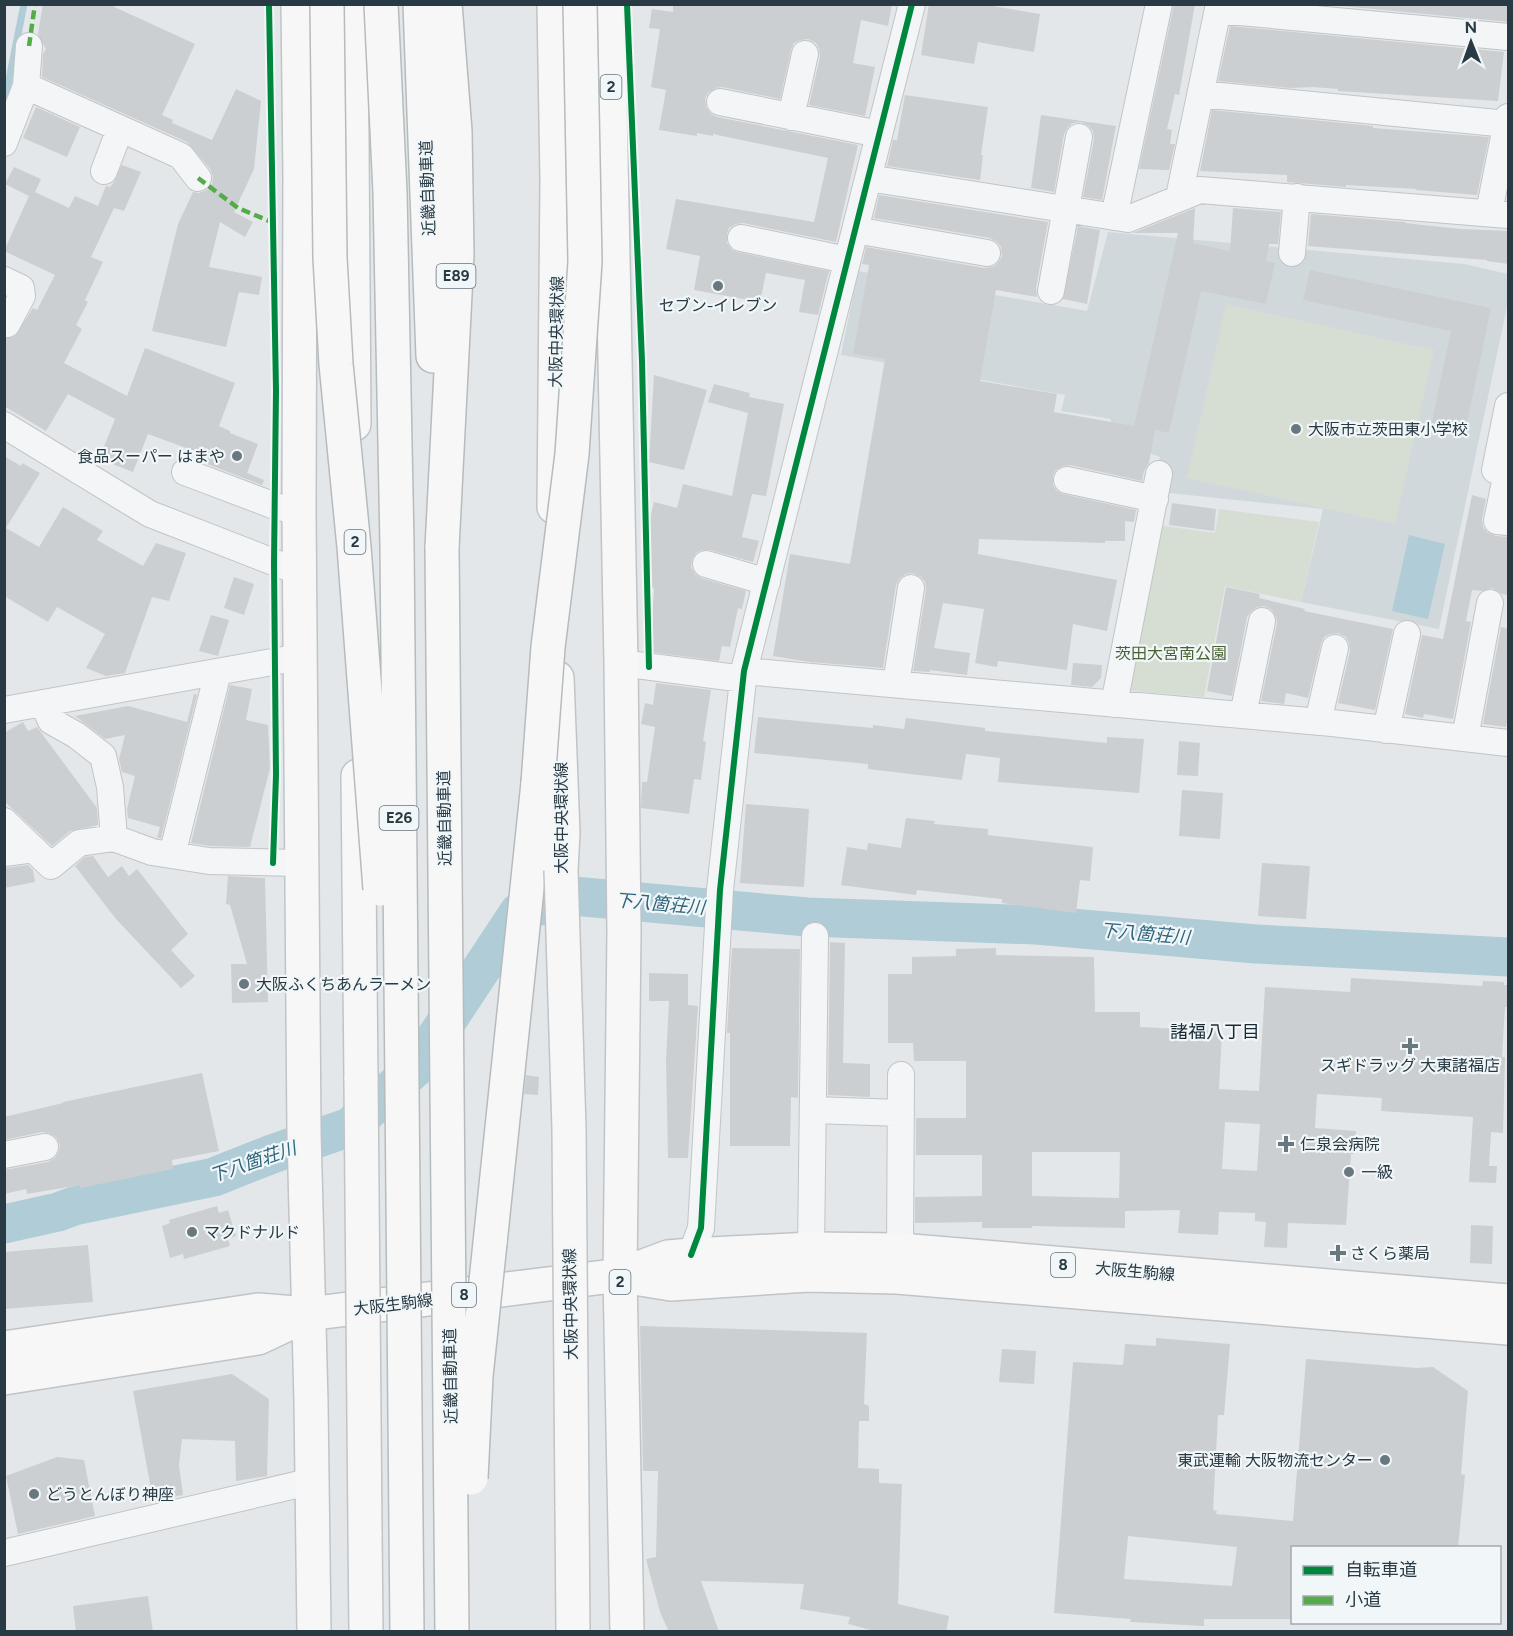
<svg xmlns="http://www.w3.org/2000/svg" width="1513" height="1636" viewBox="0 0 1513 1636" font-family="Figtree,'Noto Sans JP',sans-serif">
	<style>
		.built { fill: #d1d8dc }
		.green { fill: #d6ded4 }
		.water { fill: #b0ccd6 }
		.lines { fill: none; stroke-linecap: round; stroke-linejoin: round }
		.stream { stroke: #b0ccd6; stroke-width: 7 }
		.river { stroke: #b0ccd6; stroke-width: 39 }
		.building { fill: #cccfd1; fill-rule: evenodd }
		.minor-casing { stroke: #c1c5c7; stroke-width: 28 }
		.major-casing { stroke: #c0c4c7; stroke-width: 36 }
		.highway-casing { stroke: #b6bbbe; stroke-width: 36 }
		.minor { stroke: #f3f5f6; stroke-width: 26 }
		.major { stroke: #f7f7f7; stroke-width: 33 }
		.highway { stroke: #f7f7f7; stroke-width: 33 }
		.major-bridge-casing { stroke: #c0c4c7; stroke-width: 36; stroke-linecap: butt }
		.highway-bridge-casing { stroke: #b6bbbe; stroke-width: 36; stroke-linecap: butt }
		.major-bridge { stroke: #f7f7f7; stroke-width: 33 }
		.highway-bridge { stroke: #f7f7f7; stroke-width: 33 }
		.quiet { stroke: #53ac47; stroke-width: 4.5; stroke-dasharray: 9 4.5; stroke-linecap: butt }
		.cycleway-casing { stroke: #f1f6f8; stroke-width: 10 }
		.cycleway { stroke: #00873e; stroke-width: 6 }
		.poi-dot { fill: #69777e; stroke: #f1f6f8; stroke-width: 2 }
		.labels { text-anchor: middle; stroke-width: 4.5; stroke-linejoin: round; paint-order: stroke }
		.shield { fill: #f1f6f8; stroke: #64727a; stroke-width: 1.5 }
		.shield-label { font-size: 15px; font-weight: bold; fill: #283a44 }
		.street-label { font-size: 16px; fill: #283a44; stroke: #f1f6f8 }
		.poi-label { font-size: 16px; fill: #283a44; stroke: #f1f6f8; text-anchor: start }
		.park-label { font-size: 16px; fill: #496134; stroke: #f1f6f8 }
		.water-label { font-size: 18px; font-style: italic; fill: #2f657c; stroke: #f1f6f8 }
		.neighbourhood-label { font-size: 18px; fill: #1a2a35; stroke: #f1f6f8 }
	</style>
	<rect width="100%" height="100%" fill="#e3e7e9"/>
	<path class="built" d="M1108,232L1464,264L1508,274V302L1439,629L1301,602L1323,509L1150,491L1160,457L1109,439L1111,419L1061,411L1065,395L841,355L858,271L1087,311Z"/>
	<path class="green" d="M1226,304L1434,350L1395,524L1187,478Z
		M1219,509L1319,522L1301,602L1225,586L1204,697L1132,691L1123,681L1157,525L1215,533Z"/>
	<path class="water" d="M1409,535L1445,544L1428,619L1392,611Z"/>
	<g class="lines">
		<path class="stream" d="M4,105L24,4"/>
		<path class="river" d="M4,1224L58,1212L74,1206L214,1177L272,1154L350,1127L417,1066L519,912L573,896L807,917L1036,925L1256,944L1508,957"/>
	</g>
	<path class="building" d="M43,4H108L195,44L162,115L173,120L172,123L212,140L236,89L261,101L254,169L234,212L253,222L245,237L220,222L209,267L262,277L259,295L239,292L226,347L152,331L178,224L193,192L199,193L207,190L212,184L213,177L210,169L187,142L42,77L43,54L46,49L38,34Z
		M673,4H892L888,26L861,20L853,63L875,67L865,116L809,105L820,57L819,49L816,43L808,39L801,40L794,43L791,50L780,99L722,87L716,88L709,92L705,98L706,107L711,114L717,117L858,145L836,242L743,223L736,224L729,228L727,234V243L732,250L737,252L829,271L818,315L799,312L805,280L766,273L760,302L694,290L700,256L666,249L676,199L814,222L828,158L713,134V136L697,133V136L659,130L666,90L651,87L660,29L649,28L652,9L673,12Z
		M929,4H980L1040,14L1034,52L978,42L974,64L921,55Z
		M1174,4H1195L1179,95L1175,94L1167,129L1172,130L1170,144H1175L1169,170L1139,169Z
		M1321,4H1509V22Z
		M1230,26L1504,52L1498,101L1338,91V89L1313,87L1290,88L1218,81Z
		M905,95L988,107L981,155H983L980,180L887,166L893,140H897Z
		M36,107L80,127L67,157L23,138Z
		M1212,110L1373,126V128L1489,137L1477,195L1416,190V189L1346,185V187L1287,182V175L1200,171Z
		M1041,115L1116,126L1102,200L1083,197L1094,139L1093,131L1089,126L1081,122L1073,123L1068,127L1064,134L1054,192L1031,188Z
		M122,165L141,172L124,211L114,208L91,257L103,262L85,300L88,302L76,325L82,329L64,363L127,396L145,348L235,383L219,426L230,431V433L258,444L247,473L264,480L262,485L194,459L197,452L148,434L133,472L99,459L115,419L68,394L46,431L4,406V338L15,336L33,308L37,310L55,275L4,251L29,196L5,184L14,167L41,179L35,192L69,208L75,196L98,206L106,186L110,187L114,182Z
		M879,195L1048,222L1036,288L1037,297L996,290L980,381L1057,394L1054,412L1134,426L1178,233H1133L1195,208L1193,243L1230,251L1233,208L1281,212L1278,244H1269L1266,261L1275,263L1266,304L1201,291L1169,433L1155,430L1149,463L1144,471L1142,481L1070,465L1063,466L1056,470L1053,476V485L1057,491L1063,494L1136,510L1134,522L1125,521V541H1105V543L979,539L978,554L1117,580L1107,631L1073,624L1067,670L998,661L997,667L975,663L984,609L943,603L934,648L970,653L967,675L930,670V672L913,671L926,590L925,582L921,577L913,573L906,574L900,578L896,585L883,668L810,662L773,656L790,554L850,564L885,359L853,354L869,265L862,264L866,247L984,268L993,267L998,263L1002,256L1001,247L997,242L990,238L874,218Z
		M1311,214L1405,222V223L1460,229L1509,231V264L1487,261V260L1308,246Z
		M1078,226L1100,230L1087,304L1063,299Z
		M1310,270L1491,308L1464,437L1430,431L1451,331L1303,300Z
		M654,375L707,390L684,470L649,462Z
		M714,384L750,393L749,397L784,404L766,496L752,494L742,537L759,541L753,562L710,550H702L696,553L692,560L691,567L695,574L701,578L746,591L742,609L738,608L730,647L722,646L719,661L650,652L654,588L650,587L649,522L654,502L677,508L683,484L732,496L748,413L708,402Z
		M4,456L21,466L22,463L40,473L6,528L39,547L63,507L103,531L97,540L143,566L156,543L186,553L169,601L152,597L125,673L106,676L86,668L105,634L57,607L48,622L4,596Z
		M1472,495L1486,499L1482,519L1483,527L1487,532L1496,536L1509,537V595L1502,594L1492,588L1482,591L1472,590L1466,621L1471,622L1453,719L1424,714L1423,718L1405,714L1422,635L1443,639Z
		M1172,503L1216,509L1214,531L1169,525Z
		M234,577L254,584L244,615L224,608Z
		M1226,587L1260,594L1259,598L1305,609L1304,611L1393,629L1375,710L1338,703L1350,651L1349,643L1346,637L1338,633L1330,634L1324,637L1321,644L1308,698L1286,693L1284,704L1261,701L1277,623L1276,617L1272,610L1264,606L1257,607L1251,611L1247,617L1232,696L1207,691Z
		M211,615L229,620L218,656L199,651Z
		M1501,627L1509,629V709L1506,727L1483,724Z
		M1073,663L1102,665L1101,678L1092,687L1071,685Z
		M656,683L711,690L703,741L706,742L701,780L694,779L689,814L641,808L642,782H647L655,727L641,724L645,703L653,705Z
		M230,685L252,689L246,720L268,725L270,768L250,847L210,846L191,843Z
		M194,694L197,695L161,838H157L160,827L128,818L127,809L135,776L122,772L119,759L125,735L105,739L75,716L128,706L187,722Z
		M758,717L873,728V725L904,729L906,718L985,728V731L1107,743V737L1144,739L1139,793L998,782L1000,758L966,754L962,780L868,769V764L754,753Z
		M23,722L28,731L37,727L97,808L98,825L70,831L52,846L4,801V733Z
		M1179,741L1200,743L1198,776L1177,775Z
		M1182,790L1223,793L1220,839L1179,836Z
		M746,804L809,809L804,887L740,883Z
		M906,818L935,821L934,824L988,829V835L1093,847L1090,881L1080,880L1076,913L1002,903V899L917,890L916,895L841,885L847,847L867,850L868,843L901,848Z
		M93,856L108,877L122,866L129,876L137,869L188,934L171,950L195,976L181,988L116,919L75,866L85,857Z
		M1262,863L1310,866L1306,919L1258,916Z
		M28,865L33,870L35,882L4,888V868Z
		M228,876L265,878L268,1002L232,1003L231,964H247L230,905L226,904Z
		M830,942L845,943L843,1063L870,1064V1097L828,1095Z
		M732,948L800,949L798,1098L791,1097L790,1146H730V1033H727Z
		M996,948V955L1094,957L1095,1012H1140V1027L1222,1031L1219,1089L1259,1091L1265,987L1350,992L1351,978L1482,986L1483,981L1504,982V985H1509V1007H1505L1502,1057H1505L1503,1133L1491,1132L1489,1166H1497L1496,1183L1469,1182L1473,1117L1381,1111L1382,1098L1317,1094L1315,1128L1356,1131L1354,1154H1351L1346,1225L1288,1223L1287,1248L1264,1247L1266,1222L1255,1221V1213L1219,1212L1218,1235L1178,1233L1180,1210L1125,1211V1228L1032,1226V1228H982V1222L915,1223V1197L982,1196V1155H916V1118H966V1061H914L913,1043H888V974H912V957L956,956V949ZM1225,1122L1260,1124L1257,1171L1222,1169ZM1032,1152H1120L1119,1198L1032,1196Z
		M649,973L688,974V1005L698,1006L688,1158H668L666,1060L669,1001H649Z
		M202,1073L219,1151L172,1160L173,1169L80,1188V1185L27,1194L26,1189L4,1194V1170L48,1162L55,1158L59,1151L60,1145L56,1137L49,1133L42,1132L4,1140V1117L63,1103V1102Z
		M526,1075L539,1077L538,1095L524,1094Z
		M217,1206L219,1213L228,1210L236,1236L228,1239L230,1246L184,1259L183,1254L170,1258L162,1226L170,1223L169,1220Z
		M1471,1225L1493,1226L1492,1264L1470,1263Z
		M88,1245L93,1302L4,1309V1252Z
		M640,1326L867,1333L864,1404L869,1406V1421H859L858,1468L879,1469V1483L902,1484L898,1604L949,1616L946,1632H878L848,1624L850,1617L800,1609L804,1584L701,1581L719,1632H669L660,1612L646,1559L656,1557L658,1471H643Z
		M1156,1338L1230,1344L1224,1415H1218L1213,1510L1217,1511L1216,1514L1293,1521L1306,1359L1417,1368L1433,1367L1468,1391L1461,1474L1465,1475L1458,1548H1293V1619H1204V1626L1130,1622L1131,1619L1054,1613L1073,1362L1123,1365L1125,1344L1156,1346ZM1128,1536L1237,1547L1232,1586L1124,1579Z
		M1002,1349L1036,1351L1034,1384L999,1382Z
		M232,1374L269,1399L267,1476L236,1481L235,1441L182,1439L179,1465L183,1495L153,1500L133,1391Z
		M57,1457L84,1460L95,1516L18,1534L6,1476Z
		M148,1596L153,1632H76L73,1606Z"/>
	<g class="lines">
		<g class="minor-casing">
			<path id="minor" d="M1218,10L1508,37
				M29,46L26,86L181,156L198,178
				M1201,94L1507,124
				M720,102L879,134
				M791,117L805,54
				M4,143L26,86
				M104,171L120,129
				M868,178L1128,219L1200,190L1508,215
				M1179,197L1219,4
				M1489,212L1508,117
				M1114,217L1159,4
				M855,230L987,253
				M741,238L847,260
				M1292,253L1297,197
				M4,280L21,288L22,296L7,324
				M1051,291L1079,137
				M1508,406L1495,470L1508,472
				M4,425L150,514L299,572
				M185,472L275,506L299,512
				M1507,472L1497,521L1508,522
				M1067,480L1155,499
				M706,564L767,582
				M621,663L744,679
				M744,671L1332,723L1508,743
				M896,684L911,588
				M43,703L51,721L76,735L103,756L110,787L114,838
				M1114,704L1159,474
				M4,710L300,657
				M1243,715L1262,621
				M1318,722L1335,648
				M1386,730L1407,634
				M1465,738L1490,603
				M4,821L51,866L79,843L114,838L152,852L209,861L301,863
				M4,853L34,849
				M172,855L218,672
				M813,1110L901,1113
				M4,1155L45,1147
				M811,1249L815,936
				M900,1250L901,1075
				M691,1255L701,1228L720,890L744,671L912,4
				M4,1553L313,1481"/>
		</g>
		<g class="major-casing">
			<path id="major" d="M298,4L300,176L299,512L304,1133L311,1402L314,1632
				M351,4L354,424
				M608,4L621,663L624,932L620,1275L627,1632
				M554,507L557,179L554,4
				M557,678L563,833L561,870
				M358,776L361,1080
				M622,1276L671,1284L808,1275L897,1277L1508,1328
				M4,1348L258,1310L308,1314L620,1275L668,1257L691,1255L811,1249L900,1250L1508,1301
				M4,1378L258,1338L307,1315
				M572,1506L573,1632
				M365,1532L366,1632"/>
		</g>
		<g class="highway-casing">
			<path id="highway" d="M420,4L433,356
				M442,548L457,255L455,131L445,4
				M490,1243L538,783"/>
		</g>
		<use href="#minor" class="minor"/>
		<use href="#major" class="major"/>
		<use href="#highway" class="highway"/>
		<g class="major-bridge-casing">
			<path id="major-bridge" d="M561,870L569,1129L572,1506
				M361,1080L365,1532"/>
		</g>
		<g class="highway-bridge-casing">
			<path id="highway-bridge" d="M327,4L330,258L336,364L354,547L380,889
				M381,4L390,192L397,545L407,1632
				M442,548L452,1632
				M538,783L548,647L572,454L585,262L580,4
				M471,1478L476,1376L490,1243"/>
		</g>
		<use href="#major-bridge" class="major-bridge"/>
		<use href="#highway-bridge" class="highway-bridge"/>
		<path class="quiet" d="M29,46L35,4
			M198,178L238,208L274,223"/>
		<g class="cycleway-casing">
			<path id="cycleway" d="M269,4L276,390L274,564L276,775L273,863
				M627,4L642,361L649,667
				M691,1255L701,1228L720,890L744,671L912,4"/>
		</g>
		<use href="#cycleway" class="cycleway"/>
	</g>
	<g class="poi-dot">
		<circle cx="718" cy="286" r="6"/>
		<circle cx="1296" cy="429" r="6"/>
		<circle cx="237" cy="456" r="6"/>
		<circle cx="244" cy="984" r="6"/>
		<path d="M1407 1037h6v6h6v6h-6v6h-6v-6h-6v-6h6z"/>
		<path d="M1283 1135h6v6h6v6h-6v6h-6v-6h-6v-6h6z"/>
		<circle cx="1349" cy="1172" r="6"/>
		<circle cx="192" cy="1232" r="6"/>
		<path d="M1335 1244h6v6h6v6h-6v6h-6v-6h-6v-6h6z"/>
		<circle cx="1385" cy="1460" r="6"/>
		<circle cx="34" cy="1494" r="6"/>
	</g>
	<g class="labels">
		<g class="shield">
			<rect x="600.5" y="75" width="21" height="24" rx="4.5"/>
			<rect x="436.5" y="264" width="39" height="24" rx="4.5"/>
			<rect x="344.5" y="530" width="21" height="24" rx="4.5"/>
			<rect x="379.5" y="806" width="39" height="24" rx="4.5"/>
			<rect x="1051" y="1253" width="24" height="24" rx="4.5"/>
			<rect x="609.5" y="1270" width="21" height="24" rx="4.5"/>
			<rect x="452" y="1283" width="24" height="24" rx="4.5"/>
		</g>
		<g class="shield-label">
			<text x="611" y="92">2</text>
			<text x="456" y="281">E89</text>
			<text x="355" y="547">2</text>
			<text x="399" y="823">E26</text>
			<text x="1063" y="1270">8</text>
			<text x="620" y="1287">2</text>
			<text x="464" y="1300">8</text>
		</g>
		<g class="street-label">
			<text transform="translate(427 188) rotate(-92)" y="6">近畿自動車道</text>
			<text transform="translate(556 332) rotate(-89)" y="6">大阪中央環状線</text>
			<text transform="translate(444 818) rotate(-91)" y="6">近畿自動車道</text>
			<text transform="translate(561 818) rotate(-90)" y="6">大阪中央環状線</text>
			<text transform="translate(1135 1271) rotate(5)" y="6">大阪生駒線</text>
			<text transform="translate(393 1304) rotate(-7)" y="6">大阪生駒線</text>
			<text transform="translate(570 1304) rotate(-91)" y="6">大阪中央環状線</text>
			<text transform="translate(450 1376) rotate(-91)" y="6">近畿自動車道</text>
		</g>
		<g class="poi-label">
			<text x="718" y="311" text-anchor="middle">セブン-イレブン</text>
			<text x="1308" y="435">大阪市立茨田東小学校</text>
			<text x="225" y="462" text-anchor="end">食品スーパー はまや</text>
			<text x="256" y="990">大阪ふくちあんラーメン</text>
			<text x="1410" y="1071" text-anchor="middle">スギドラッグ 大東諸福店</text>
			<text x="1300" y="1150">仁泉会病院</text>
			<text x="1361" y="1178">一級</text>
			<text x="204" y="1238">マクドナルド</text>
			<text x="1350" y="1259">さくら薬局</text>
			<text x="1373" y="1466" text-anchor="end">東武運輸 大阪物流センター</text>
			<text x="46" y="1500">どうとんぼり神座</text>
		</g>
		<g class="park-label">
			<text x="1171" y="659">茨田大宮南公園</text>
		</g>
		<g class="water-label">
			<text transform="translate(660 904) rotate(5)" y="6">下八箇荘川</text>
			<text transform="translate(1145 934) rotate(5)" y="6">下八箇荘川</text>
			<text transform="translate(253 1162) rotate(-19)" y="6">下八箇荘川</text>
		</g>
		<g class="neighbourhood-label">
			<text x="1215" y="1038">諸福八丁目</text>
		</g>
	</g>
	<rect width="1513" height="1636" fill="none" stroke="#283a44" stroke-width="12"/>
	<rect x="1291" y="1546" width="210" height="78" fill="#f1f6f8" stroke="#a1abb0" stroke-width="1.5"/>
	<rect x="1303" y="1566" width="30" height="9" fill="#00873e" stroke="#a1abb0" stroke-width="1.5"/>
	<text x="1345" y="1576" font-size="18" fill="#283a44">自転車道</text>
	<rect x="1303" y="1596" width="30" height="9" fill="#53ac47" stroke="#a1abb0" stroke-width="1.5"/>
	<text x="1345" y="1606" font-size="18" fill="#283a44">小道</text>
	<g transform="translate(1471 42) rotate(359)" stroke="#f1f6f8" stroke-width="4.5" paint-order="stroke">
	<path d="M0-4.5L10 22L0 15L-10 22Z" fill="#283a44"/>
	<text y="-9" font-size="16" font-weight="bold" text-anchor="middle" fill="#283a44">N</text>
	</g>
</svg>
